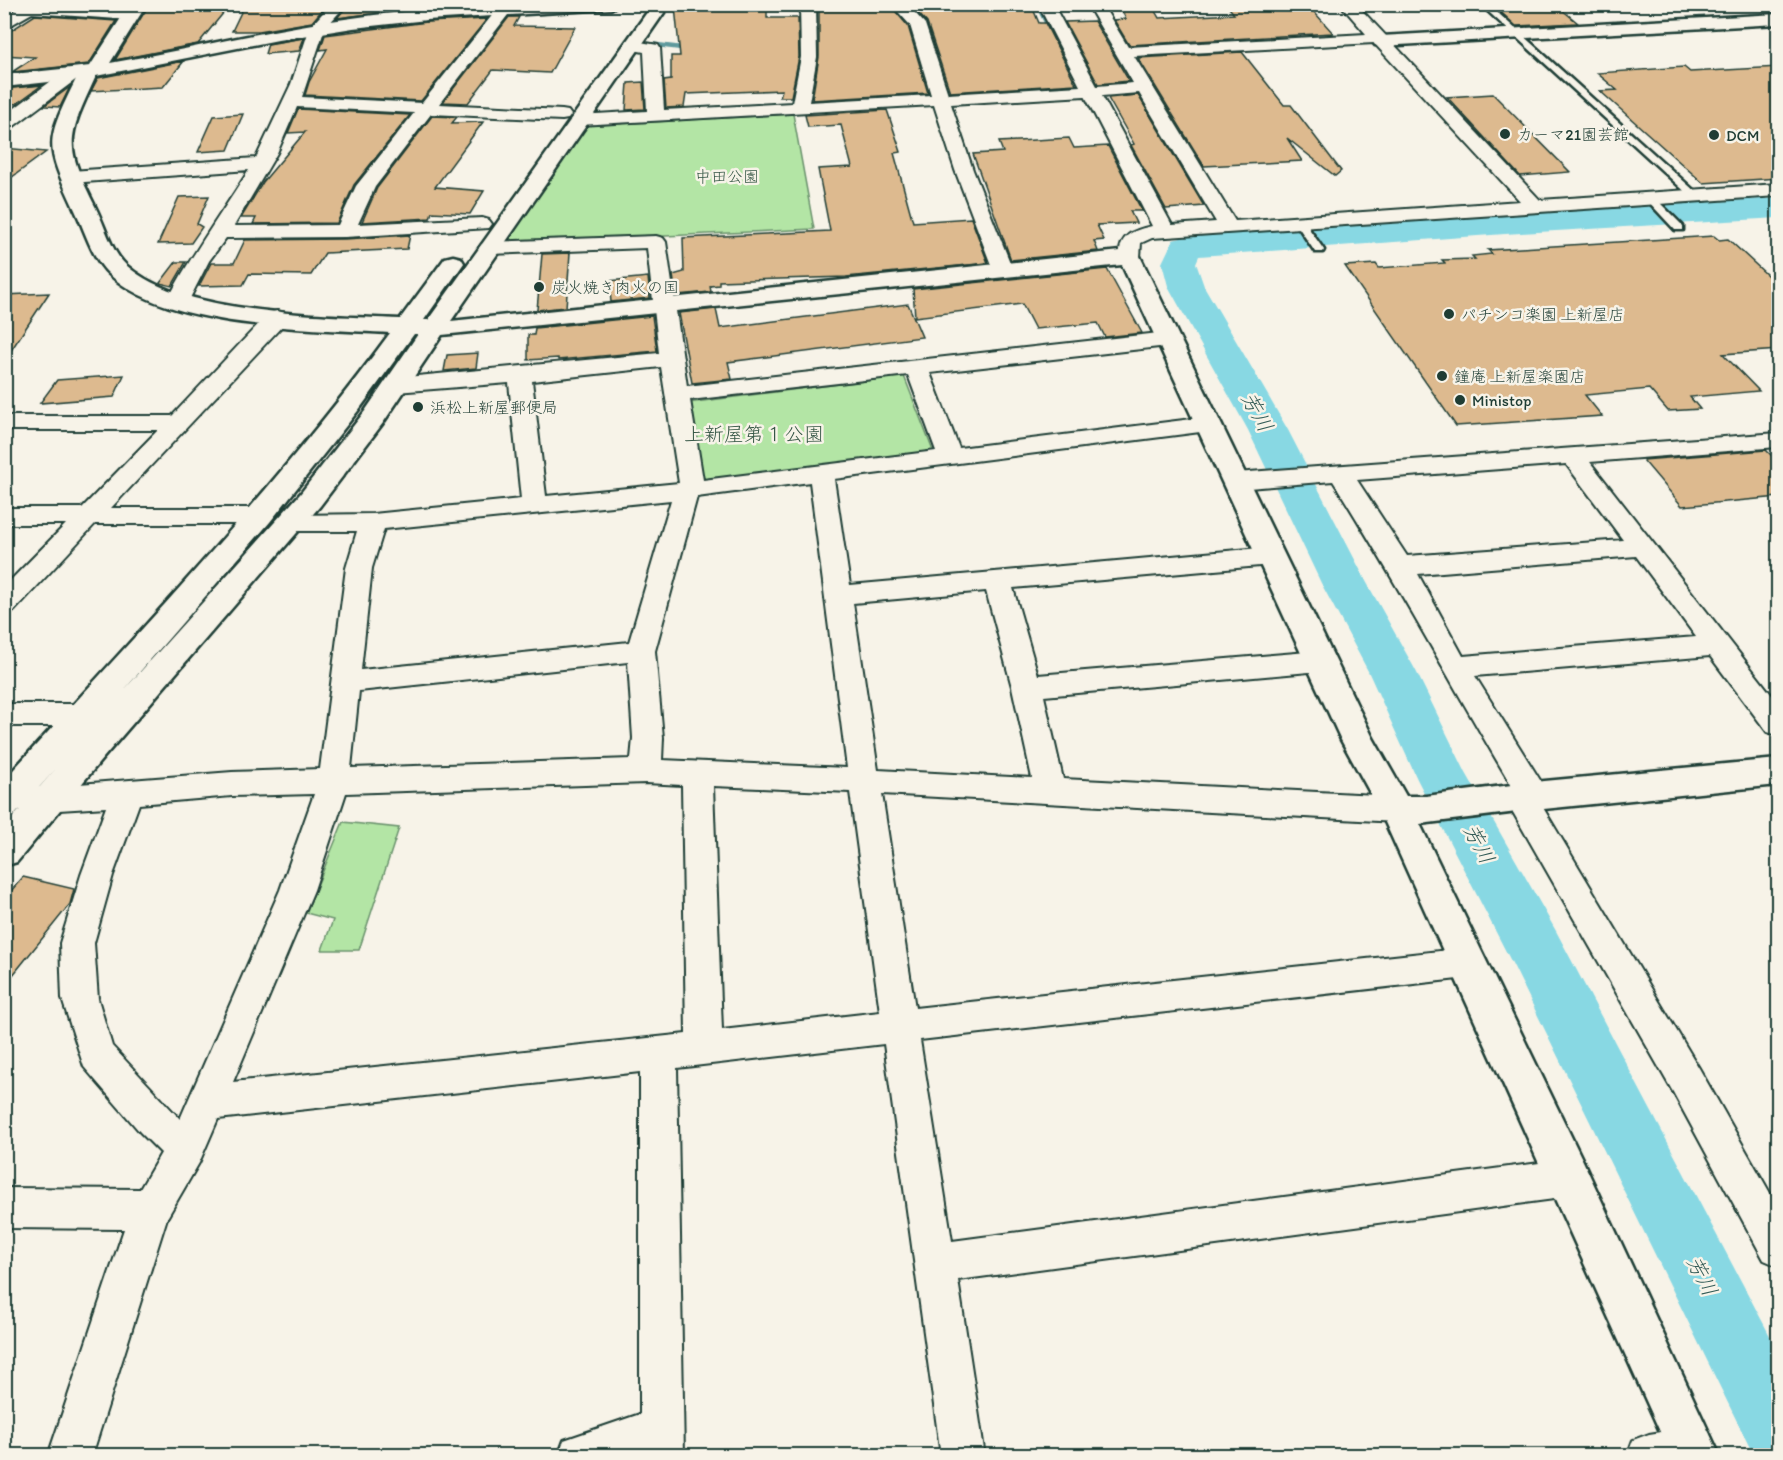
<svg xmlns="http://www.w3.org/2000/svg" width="1783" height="1460" viewBox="0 0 1783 1460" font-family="Itim,'Klee One',sans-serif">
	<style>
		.green { fill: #b3e5a5; stroke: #69916c; stroke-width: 1.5 }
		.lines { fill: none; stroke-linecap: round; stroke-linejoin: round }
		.stream { stroke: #5e9a9d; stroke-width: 4.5 }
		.river { fill: #88d8e3; fill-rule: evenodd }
		.building { fill: #ddba8f; stroke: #1f3d34; stroke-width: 1.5 }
		.service-casing { stroke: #1f3d34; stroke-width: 5 }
		.minor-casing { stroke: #1f3d34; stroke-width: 4 }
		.tertiary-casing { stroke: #1f3d34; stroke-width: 5 }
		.service { fill: #f7f3e8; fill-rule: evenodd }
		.minor { fill: #f7f3e8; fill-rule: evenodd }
		.tertiary { fill: #f7f3e8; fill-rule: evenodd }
		.poi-dot { fill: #1f3d34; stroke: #f7f3e8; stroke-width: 2 }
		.labels { text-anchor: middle; stroke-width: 5; stroke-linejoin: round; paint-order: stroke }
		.far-poi-label { font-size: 16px; fill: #1f3d34; stroke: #f7f3e8; text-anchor: start }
		.far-park-label { font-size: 16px; fill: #355645; stroke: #f7f3e8 }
		.park-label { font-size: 20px; fill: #355645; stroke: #f7f3e8 }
		.water-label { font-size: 21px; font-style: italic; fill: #345c57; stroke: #f7f3e8 }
	</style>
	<rect width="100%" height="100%" fill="#f7f3e8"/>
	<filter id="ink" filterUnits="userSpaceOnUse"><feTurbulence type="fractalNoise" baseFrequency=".0167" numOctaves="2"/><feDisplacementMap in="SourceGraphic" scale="12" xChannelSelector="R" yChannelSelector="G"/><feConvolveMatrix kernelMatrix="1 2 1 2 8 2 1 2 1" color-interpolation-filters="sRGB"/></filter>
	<g filter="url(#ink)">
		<path class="green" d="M793,114L814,229L498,244L581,126Z
			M904,376L933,451L702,481L687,403Z
			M343,822L399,828L359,950H322L333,920L306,913Z"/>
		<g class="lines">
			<path class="stream" d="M1037,4L1070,70L1060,71
				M649,44L690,49"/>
			<path class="river" d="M1778,198V218L1505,234L1199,256L1196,263L1204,286L1288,430L1367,583L1416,671L1466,773L1556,931L1778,1351V1456H1759L1752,1452L1514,967L1417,779L1368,671L1321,583L1248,430L1168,286L1162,263L1173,240L1185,237L1505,214Z"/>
		</g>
		<path class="building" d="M245,4H327L312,22L259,31H232Z
			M349,4H415L408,9L337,18Z
			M719,4H767V18H798L799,57L791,97H780L782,90L686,94L684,107L666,108L664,81L671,80V56H680L675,7Z
			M819,4H889L908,26L928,93L812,100L819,57Z
			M910,4H1031L1039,23H1045L1076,84L950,92L927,23Z
			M1118,4H1151L1159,18L1234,14L1226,4H1307L1333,33L1129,45L1114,20L1126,19Z
			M1492,4H1555L1578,23L1516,26Z
			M229,6L198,44L115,60L147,8Z
			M35,15L116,21L89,64L12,72L35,57L4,55V35Z
			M509,17H519L514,26L575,27L550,73L493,70L468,103L443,102Z
			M487,19L421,101L305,95L309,82L327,49L320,50L325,35L427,22Z
			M1094,21L1129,81L1098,84L1065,22Z
			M304,38L299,51L265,54L268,44Z
			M1242,52L1284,105H1291L1341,171L1335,176L1287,138L1302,161L1204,166L1138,58Z
			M184,61L163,87L91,91L98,78Z
			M1684,67L1690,72L1779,67V178L1703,183L1600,91L1617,90L1597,73Z
			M643,82L645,109L626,110L628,83Z
			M42,85L16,104L4,103V89Z
			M70,87L60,107L44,106Z
			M1493,94L1570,172L1520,176L1447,97Z
			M1138,95L1204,206L1166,209L1131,145L1134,144L1108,98Z
			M298,109L410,115L354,185L337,223L253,224L256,218H241L263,182L305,132L288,133Z
			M887,110L901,152L894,153L913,222L971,218L988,263L846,277L719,281V285L710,286L711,292L676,295L673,275L684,272L683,238L830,231L818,169L852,167L841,125L808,127L805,115Z
			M243,114L228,150L198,152L214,116Z
			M432,116L457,117L452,123L483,122L435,187L484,191L470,214L432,212L430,218L362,222L377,188Z
			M1069,138L1074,148L1108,146L1142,211H1130L1136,223L1097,225L1104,240L1094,241L1098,251L1011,260L973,154L1003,152L999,142Z
			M4,148L46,152L4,183Z
			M209,196L197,224L202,227L191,243L158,244L179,197Z
			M410,235L407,249L325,253L311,275L249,274L243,285L199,286L211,263H234L245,240L345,239Z
			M1714,236L1719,240L1728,239L1779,286V350L1723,354L1759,391L1690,397L1700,409L1668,411L1649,389L1585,395L1602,416L1456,426L1345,266L1376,264L1379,268L1445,263L1442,260L1475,259L1472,256L1492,254L1488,250Z
			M570,253L566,307L537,310L542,254Z
			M176,262H186L172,286L160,283Z
			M1107,269L1142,333L1105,337L1098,323L1035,329L1022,304L915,317L913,289Z
			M648,277L650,298L611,302L609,281Z
			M49,293L4,361V295Z
			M908,304L922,337L728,362L732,379L692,383L679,313L716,309L720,328Z
			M652,316L657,351L558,360V358L528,360V335H534L535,328Z
			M478,353L476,368L444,371L447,355Z
			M124,375L114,397L40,403L57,380Z
			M1766,450L1779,463V497L1682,506L1643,460Z
			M23,877L74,889L70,904L4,986V899Z"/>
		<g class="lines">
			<g class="service-casing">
				<path id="service" d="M1480,4H1488L1697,193V197H1691Z
					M1647,196H1653L1683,226V230H1675L1647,200Z
					M1297,220H1303L1324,250L1323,252H1315L1295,222Z"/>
			</g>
			<g class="minor-casing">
				<path id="minor" d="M24,4L132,10L140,15L132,20L32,13L4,29V17Z
					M331,4H347L325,28L302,97L422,103L498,8L503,6L511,11L439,104L562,110L568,111L571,115L568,119L562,120L431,114L375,187L358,224L482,218L489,220L492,224L489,228L345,237L226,238L209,261L186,306L178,307L170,306L167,301C191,255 221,214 249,170L71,183L64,181L62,177L64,173L71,171L256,158L291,84L310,27ZM297,107L414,113L356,186L338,225L234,226L277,153Z
					M800,4H816L817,57L809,102L931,95L910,25L891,4H907L925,24L948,94L1080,86L1038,4H1053L1097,86L1133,83L1087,4H1102L1128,47L1366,34L1340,4H1356L1540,200L1778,184V196L1152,238L1141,243L1140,257L1137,261H1123L1120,257C1118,235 1134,230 1152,226L1085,96L951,104L973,170L1013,270L1010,274L1003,276L996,274L993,270L955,170L934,105L579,125L573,124L570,120L573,116L579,115L647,111L644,52L628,49L626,46L634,41L658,45L660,48L664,110L792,103L801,57ZM1374,43L1520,201L1235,221L1134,56ZM1139,93L1216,222L1172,225L1102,96Z
					M72,69L80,74L78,78L10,129L4,130V116L66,70Z
					M656,236L663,238L666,242L687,386L1168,332L1176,334L1179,339L1176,344L1168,346L930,373L959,448L1208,417L1216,419L1220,424L1216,429L1208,431L834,479L850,585L1271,547L1280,550L1284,556L1280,562L1271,565L1013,588L1038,675L1320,651L1330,654L1334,661L1330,668L1320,671L1044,696L1063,779L1396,796L1407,800L1412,809L1407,818L1396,822L882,794L915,1008L1467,948L1479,952L1484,963L1479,974L1467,978L920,1040L952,1241L1569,1159L1583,1164L1589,1178L1583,1192L1569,1197L958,1280L985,1456H941L884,1044L677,1068L684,1456H558L564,1440L640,1414V1072L218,1119L199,1163L167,1218L92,1456H48L124,1229L4,1228V1188L140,1189L161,1153L140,1132L84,1067L62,999L60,943L81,875L106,807L28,812L17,809L12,800L17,791L28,788L232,772L320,769L346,568L357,531H292L283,529L279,523L283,517L292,515L373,514L521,499L509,383L396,392L388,390L384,385L388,380L396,378L659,353L647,248L489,254L482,252L479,248L482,244L489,242ZM661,367L679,483L546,496L532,381ZM908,375L936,451L703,480L690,400ZM810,482L847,768L662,760L663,738L655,651L697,497ZM671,500L629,642L361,670L372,568L384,529ZM986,591L1012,687L1032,778L878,770L853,603ZM628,662L633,738L631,759L351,768L359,691ZM646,783L682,785L686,1034L233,1082L314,890L346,793ZM713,786L850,792L880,1012L722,1030ZM314,794L280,890L180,1119L112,1046L98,999L94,943L113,875L139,804L232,796Z
					M277,311L285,313L288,318L285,323L111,508H260L269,510L273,516L269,522L260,524H95L14,611L4,613V587L66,524H4V508H82L158,430H4V416H172L269,313Z
					M1778,433V447L1590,462L1778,703V735L1767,732L1710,656L1475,676L1550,796L1545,805L1542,806L1699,1068L1778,1207V1266L1764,1260L1673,1092L1510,807L1505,798L1510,789L1513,788C1452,686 1397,582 1333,481L1236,489L1227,487L1224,481L1227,475L1236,473ZM1566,464L1623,540L1407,556L1357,480ZM1636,556L1696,637L1463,656L1418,574Z
					M4,704H83L93,707L98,715L93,723L83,726H4Z
					M1693,1427L1709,1433L1715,1449L1713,1456H1627L1633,1440L1649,1434Z"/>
			</g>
			<g class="tertiary-casing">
				<path id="tertiary" d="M130,4H147L110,63C191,49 270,29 352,18C440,6 530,4 619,4L611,9L427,20L353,28L278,40L96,76C66,141 64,144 96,208C105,226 111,251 126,265C182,316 325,315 400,319L445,258L453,256L461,258L464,263L424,320H428L653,4H670L451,321L1130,250L1138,252L1373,738L1406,796H1426L1534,782L1778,759V785L1534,810L1420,824L1584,1163L1720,1456H1671L1380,811L1341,740L1122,265L442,335L383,423L320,506L103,758L17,862L4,866V827L58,766L16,814L4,818V780C137,634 273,492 390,333C312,328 168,330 109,274C92,258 85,231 75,210C45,145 44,144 76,79L4,87V75L90,66ZM414,334H418L365,411L300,494L124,690L270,522L361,407Z
					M1778,14V24L1381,46L1375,45L1372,41L1375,37L1381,36Z"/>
			</g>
			<use href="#service" class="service"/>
			<use href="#minor" class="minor"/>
			<use href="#tertiary" class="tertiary"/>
		</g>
	</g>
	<g class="poi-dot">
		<circle cx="1505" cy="134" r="6"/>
		<circle cx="1714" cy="135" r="6"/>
		<circle cx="539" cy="287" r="6"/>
		<circle cx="1449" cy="314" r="6"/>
		<circle cx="1442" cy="376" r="6"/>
		<circle cx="1460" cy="400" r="6"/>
		<circle cx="418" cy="407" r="6"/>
	</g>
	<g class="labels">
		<g class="far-poi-label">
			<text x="1517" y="140">カーマ21園芸館</text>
			<text x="1726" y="141">DCM</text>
			<text x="551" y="293">炭火焼き肉火の国</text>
			<text x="1461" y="320">パチンコ楽園 上新屋店</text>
			<text x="1454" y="382">鐘庵 上新屋楽園店</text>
			<text x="1472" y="406">Ministop</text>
			<text x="430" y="413">浜松上新屋郵便局</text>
		</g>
		<g class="far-park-label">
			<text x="727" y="182">中田公園</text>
		</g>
		<g class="park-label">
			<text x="754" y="441">上新屋第１公園</text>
		</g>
		<g class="water-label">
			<text transform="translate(1257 412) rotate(61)" y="7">芳川</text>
			<text transform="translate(1479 844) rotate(62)" y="7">芳川</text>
			<text transform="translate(1702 1276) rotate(63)" y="7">芳川</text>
		</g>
	</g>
	<rect width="1783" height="1460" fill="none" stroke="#f7f3e8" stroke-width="24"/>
	<rect x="12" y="12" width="1759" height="1436" fill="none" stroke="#1f3d34" stroke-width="2" filter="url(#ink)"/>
</svg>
